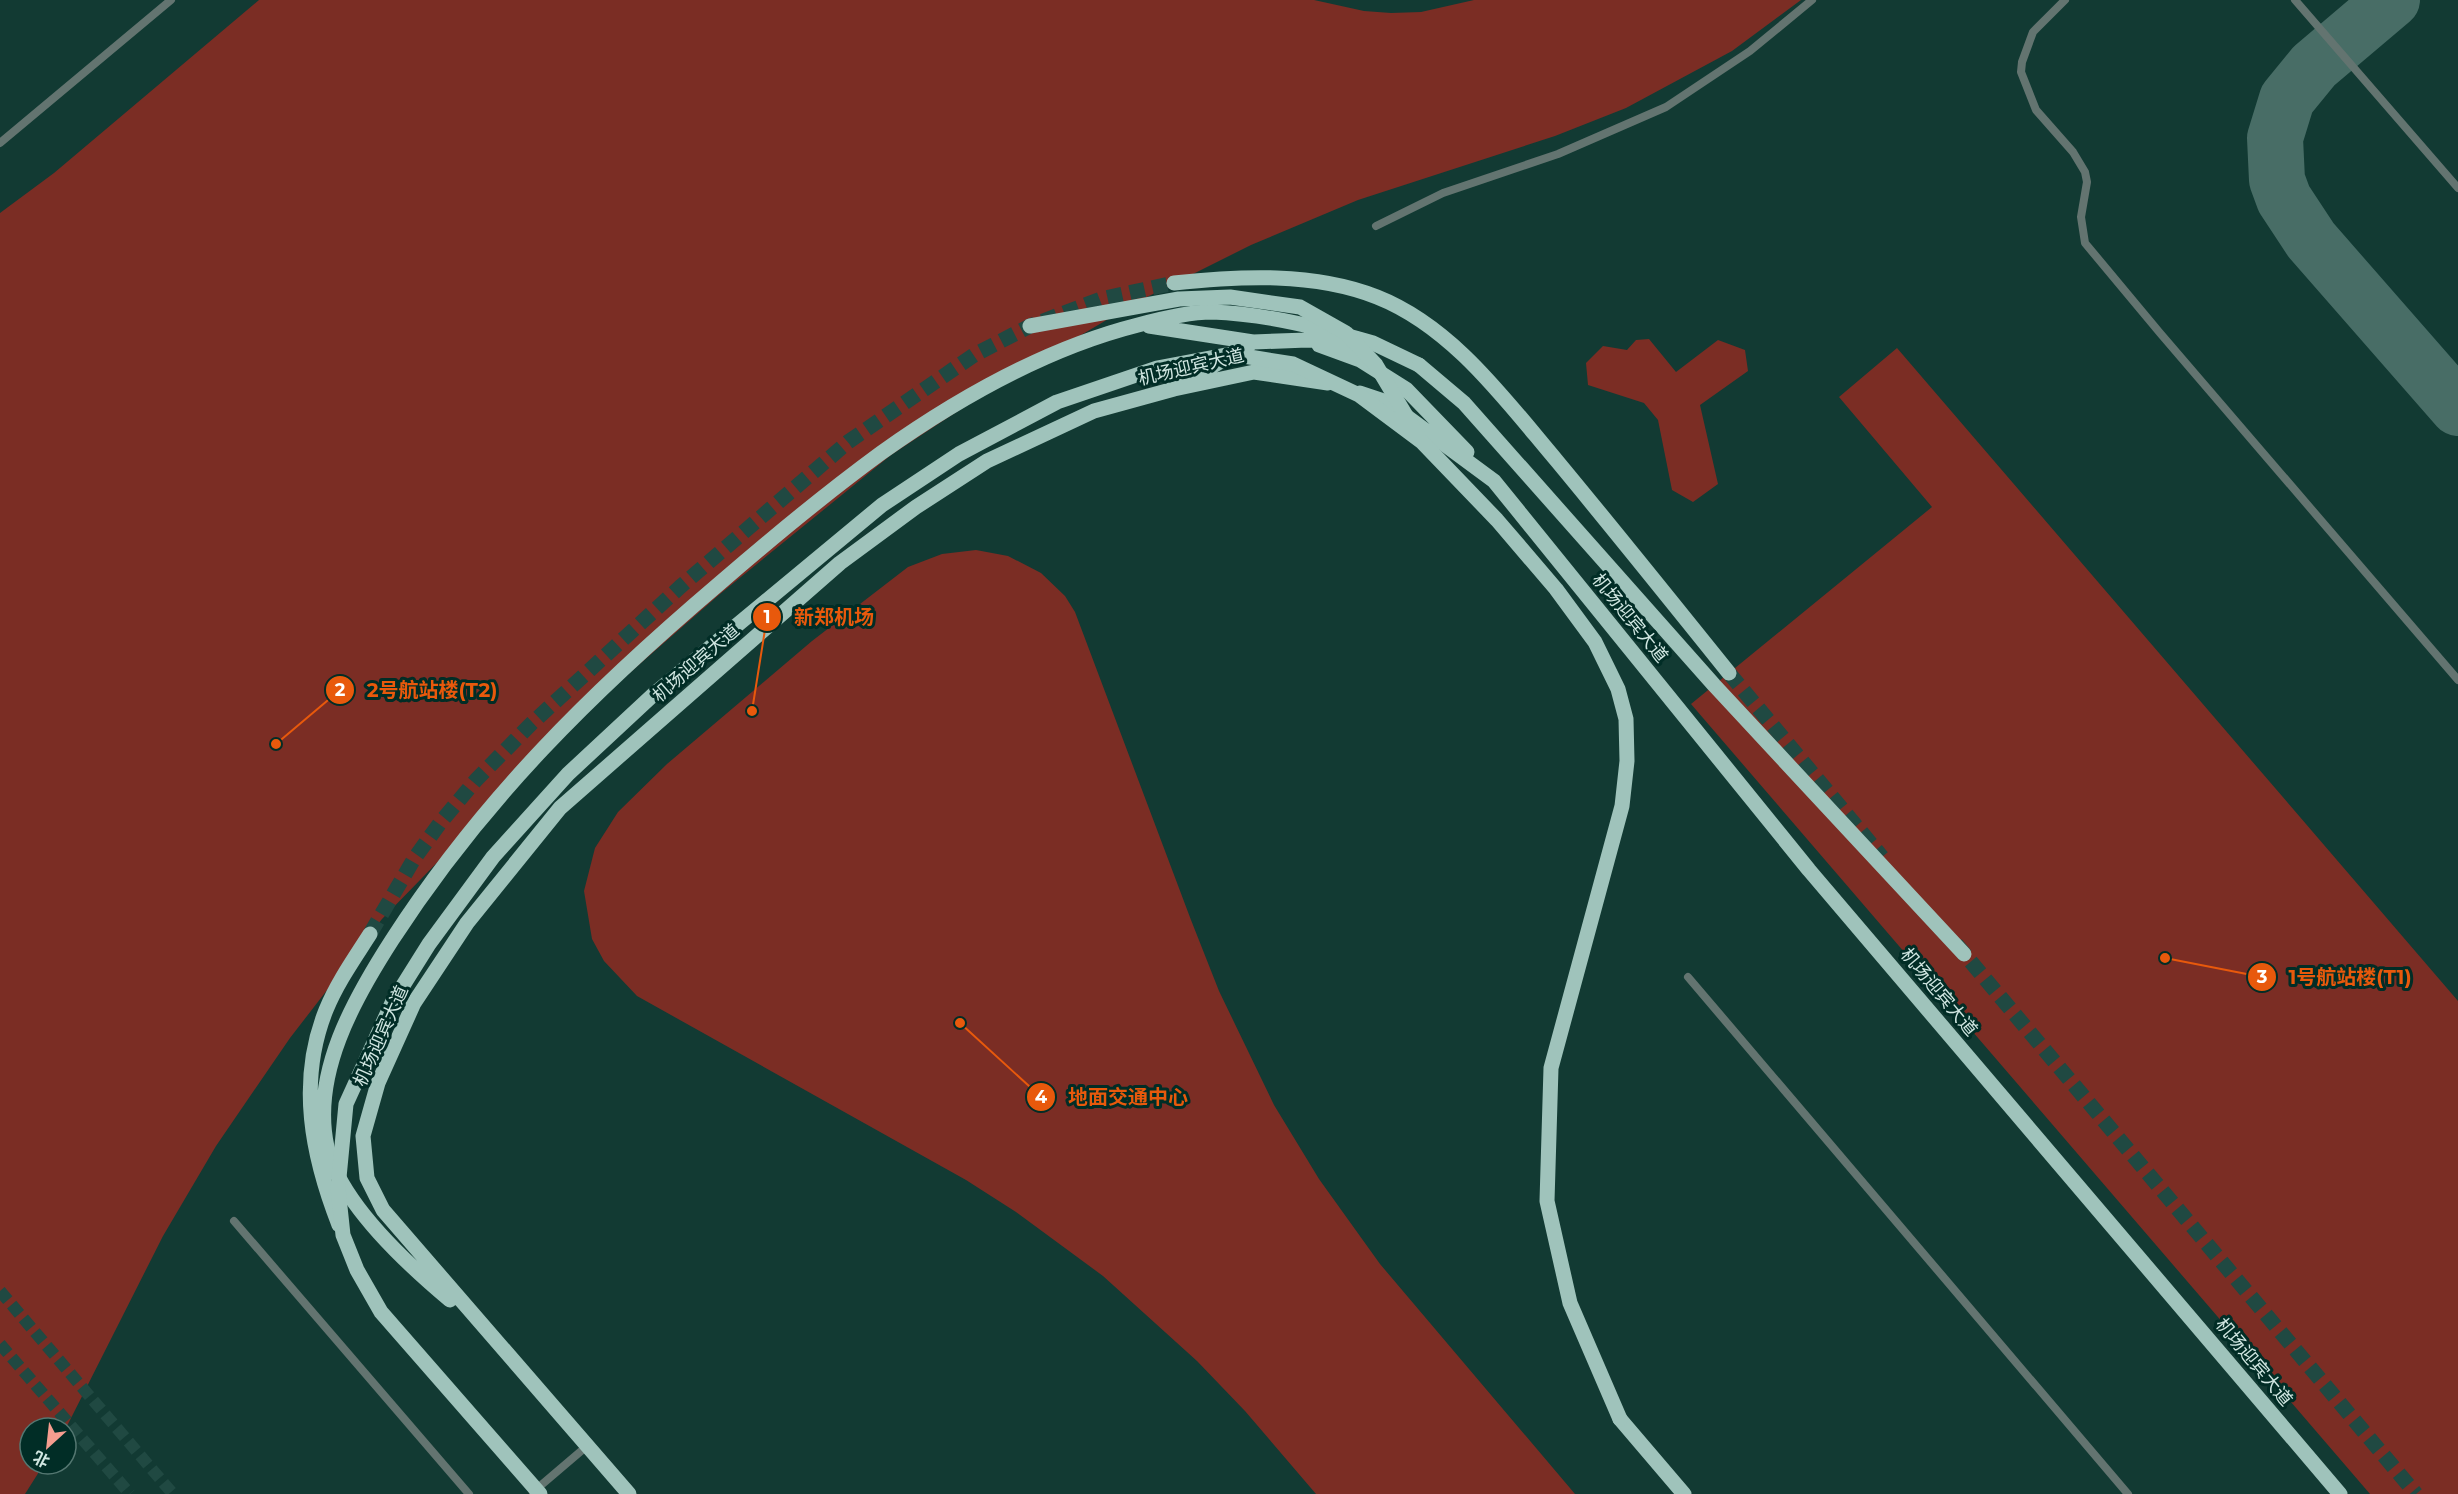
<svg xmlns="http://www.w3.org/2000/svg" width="2458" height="1494" viewBox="0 0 2458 1494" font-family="Montserrat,'Noto Sans SC',sans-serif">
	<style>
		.built { fill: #123a33; fill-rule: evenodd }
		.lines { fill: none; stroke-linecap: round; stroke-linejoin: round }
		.taxiway { stroke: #486d66; stroke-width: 56 }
		.building { fill: #7b2d24 }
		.tertiary-tunnel { stroke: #204942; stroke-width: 12; stroke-dasharray: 12 6; stroke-linecap: butt }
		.primary-tunnel { stroke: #204942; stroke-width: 15; stroke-dasharray: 15 8; stroke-linecap: butt }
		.service { stroke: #637470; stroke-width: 8 }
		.primary { stroke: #9fc3bb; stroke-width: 15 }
		.primary-bridge { stroke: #9fc3bb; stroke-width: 15 }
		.labels { text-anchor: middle; stroke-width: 6; stroke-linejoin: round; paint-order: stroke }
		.street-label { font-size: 18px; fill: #d1e7e2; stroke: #012d26 }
		.leader { fill: none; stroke: #e8590c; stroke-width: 2 }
		.callout-dot { fill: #e8590c; stroke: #012d26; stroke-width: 2 }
		.mark-label { font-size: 18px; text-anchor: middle; font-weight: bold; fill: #fff }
		.callout-label { font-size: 20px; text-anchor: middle; font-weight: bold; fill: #e8590c; stroke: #012d26; stroke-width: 6; stroke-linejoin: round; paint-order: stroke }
	</style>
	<rect width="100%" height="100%" fill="#012d26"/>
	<path class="built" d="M0,0H2458V1494H0ZM30,1428H66V1464H30Z"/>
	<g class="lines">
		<path class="taxiway" d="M2392,0L2314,66L2287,99L2275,138L2277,180L2284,199L2311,240L2458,408"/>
	</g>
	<path class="building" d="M259,0H1314L1364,11L1391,13L1421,12L1474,0H1801L1732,51L1626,108L1555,136L1358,200L1251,245L1137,302L1005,380L891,455L720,594L579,717L382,919L290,1038L216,1146L163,1236L66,1428H30V1464H44L25,1494H0V213L54,173Z
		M1649,339L1676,372L1718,340L1745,350L1748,371L1700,405L1718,484L1693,502L1672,490L1658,420L1644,403L1588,385L1586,363L1603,346L1627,350L1636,340Z
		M1897,348L2458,1001V1494H2370L1691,704L1932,507L1839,397Z
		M976,550L1008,556L1041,573L1065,596L1075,612L1191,920L1219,991L1274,1105L1319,1179L1380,1264L1575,1494H1316L1245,1411L1197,1361L1103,1276L1016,1212L966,1180L637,996L604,961L592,939L584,891L595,848L618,812L667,764L812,641L908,567L942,554Z"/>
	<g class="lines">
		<path class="tertiary-tunnel" d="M0,1291L173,1494
			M0,1344L130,1494"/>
		<path class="primary-tunnel" d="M1729,673L1882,857
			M370,934L414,859L440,823L476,780L531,724L680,587L848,442L974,355L1030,326L1101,299L1174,283
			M1956,944L2416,1494"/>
		<path class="service" d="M2065,0L2033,32L2022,62L2021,72L2036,110L2073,152L2085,172L2087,182L2081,217L2085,243L2160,333L2458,680
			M2295,0L2458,188
			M0,143L171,0
			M1376,226L1443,193L1558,154L1666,107L1750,51L1812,0
			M1688,977L2128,1494
			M234,1221L469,1494
			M533,1492L587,1446"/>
		<path class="primary" d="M1174,283C1240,276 1314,272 1377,297C1453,327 1506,401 1557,461C1615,531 1672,602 1729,673
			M1149,326L1253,342
			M1319,345L1360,360L1406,389L1467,452
			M1186,382L1253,342L1307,340L1373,343L1419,365
			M1360,393L1387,402L1494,481L1809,870L2340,1494
			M339,1225C312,1156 297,1082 326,1010C337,983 354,959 370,934
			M450,1300C407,1264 340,1203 327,1147C311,1074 354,999 392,940C483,799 593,691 720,583C772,538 825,494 881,453C957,399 1047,348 1138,325C1160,319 1189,312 1212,312C1267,314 1321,328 1373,343
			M1620,1419L1684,1494
			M629,1494L383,1210L367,1178L363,1136L378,1083L414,1003L467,923L560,808L840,563L916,507L987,461L1094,411L1174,389L1254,372L1328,383"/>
		<path class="primary-bridge" d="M1030,326L1179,299L1230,297L1300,307L1346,333L1376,365L1417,434
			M1419,365L1464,403L1714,685L1964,954
			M540,1494L381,1312L357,1270L343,1235L338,1188L346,1104L392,1003L429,944L493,857L568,774L654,694L882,505L959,454L1057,402L1157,368L1231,354L1293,364L1359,395L1422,442L1497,520L1556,589L1595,642L1618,689L1626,719L1627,761L1622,806L1551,1068L1547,1201L1570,1303L1620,1419"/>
	</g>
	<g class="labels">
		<g class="street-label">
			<text transform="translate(1191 367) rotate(-13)" y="6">机场迎宾大道</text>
			<text transform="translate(1630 618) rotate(51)" y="6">机场迎宾大道</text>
			<text transform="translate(696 663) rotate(-41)" y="6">机场迎宾大道</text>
			<text transform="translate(1939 992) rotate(50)" y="6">机场迎宾大道</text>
			<text transform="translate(381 1036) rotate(-66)" y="6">机场迎宾大道</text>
			<text transform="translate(2254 1362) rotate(50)" y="6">机场迎宾大道</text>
		</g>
	</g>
	<path class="leader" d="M752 711L767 617M276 744L340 690M2165 958L2262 977M960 1023L1041 1097"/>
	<g class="callout-dot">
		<circle cx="752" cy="711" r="6"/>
		<circle cx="276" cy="744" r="6"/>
		<circle cx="2165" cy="958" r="6"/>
		<circle cx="960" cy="1023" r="6"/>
		<circle cx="767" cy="617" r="15"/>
		<circle cx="340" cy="690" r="15"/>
		<circle cx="2262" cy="977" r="15"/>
		<circle cx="1041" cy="1097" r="15"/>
	</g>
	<g class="mark-label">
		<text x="767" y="623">1</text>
		<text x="340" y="696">2</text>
		<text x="2262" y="983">3</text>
		<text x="1041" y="1103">4</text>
	</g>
	<g class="callout-label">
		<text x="834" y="624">新郑机场</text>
		<text x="432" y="697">2号航站楼(T2)</text>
		<text x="2350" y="984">1号航站楼(T1)</text>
		<text x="1128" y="1104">地面交通中心</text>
	</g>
	<g transform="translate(48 1446) rotate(207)"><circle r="28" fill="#012d26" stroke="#547771" stroke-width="1.5"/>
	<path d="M0-4.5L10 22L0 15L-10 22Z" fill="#f59d8f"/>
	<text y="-9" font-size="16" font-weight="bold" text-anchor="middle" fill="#d1e7e2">北</text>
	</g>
</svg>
